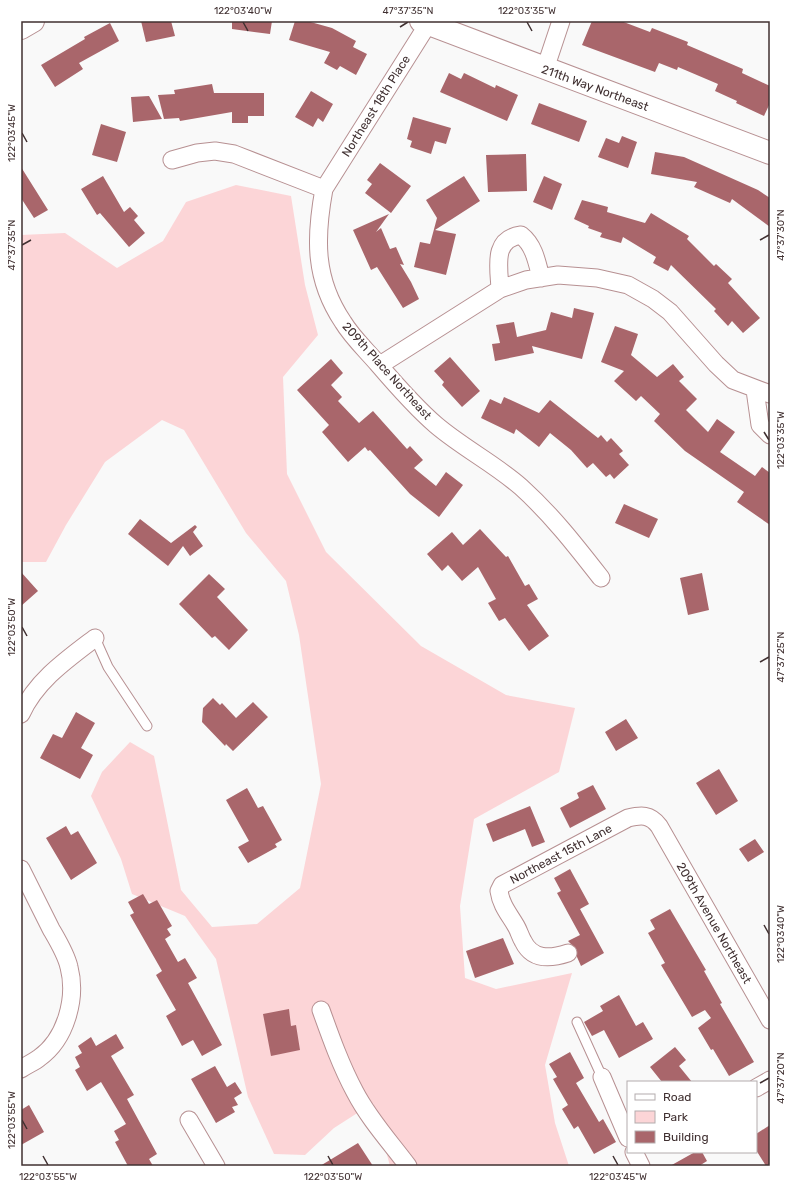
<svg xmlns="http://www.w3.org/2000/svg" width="791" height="1187" viewBox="0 0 791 1187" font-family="Rubik,sans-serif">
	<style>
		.green { fill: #fcd5d7 }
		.building { fill: #a9666b }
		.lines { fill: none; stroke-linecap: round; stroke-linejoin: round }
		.service-casing { stroke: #b79092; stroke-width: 11 }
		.minor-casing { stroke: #b79092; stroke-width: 19 }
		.tertiary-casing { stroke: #b79092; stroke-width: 24 }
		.service { stroke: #fff; stroke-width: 9 }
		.minor { stroke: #fff; stroke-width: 17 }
		.tertiary { stroke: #fff; stroke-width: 22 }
		.ticks { fill: none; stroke: #403031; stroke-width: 1.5 }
		.labels { text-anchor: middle; stroke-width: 4; stroke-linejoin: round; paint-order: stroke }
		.street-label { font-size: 12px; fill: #403031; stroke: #fff }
		.neatline { fill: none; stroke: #403031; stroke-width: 1.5 }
		.ticks-label { font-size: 10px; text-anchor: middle; fill: #403031 }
	</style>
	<rect width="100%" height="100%" fill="#f9f9f9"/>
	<path class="green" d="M236,185L291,196L305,285L318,335L283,377L287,474L326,552L421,646L506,695L575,708L559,772L474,819L460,906L465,978L496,989L572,973L545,1065L555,1123L569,1166H390L373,1103L334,1128L305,1155L274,1154L248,1097L216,959L185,916L132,894L121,859L91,796L102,772L130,742L154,756L181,890L212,927L257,924L300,888L321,784L299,635L286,581L246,533L184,430L162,420L105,462L66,525L46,562H21V235L65,233L117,268L163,241L186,202Z"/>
	<path class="building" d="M141,21H171L175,36L146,42Z
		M232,21H272L270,34L232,29Z
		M295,21H307L332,28L356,41L353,47L367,54L356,75L340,66L337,70L324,63L330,52L289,40Z
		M592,21H621L650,32L652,28L688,42L687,45L743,69L742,73L770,86V103L764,116L736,103L737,101L715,91L718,84L678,67L677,70L659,63L655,72L582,45Z
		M110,23L119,41L79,63L83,69L55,87L41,65L85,39L84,37Z
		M449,73L461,79L464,73L495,88L496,85L518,95L507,121L440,92Z
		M212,84L214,93H264V116H248V123H232V112L180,121L179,118L164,119L158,95L175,94L174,90Z
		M311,91L333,104L323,122L318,118L313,127L295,117Z
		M149,96L162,119L133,122L131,97Z
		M539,103L587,121L579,142L531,124Z
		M413,117L451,128L446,144L435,141L431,154L410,147L412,141L407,139Z
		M101,124L126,132L117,162L92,155Z
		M622,136L637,142L628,168L598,157L606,138L619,143Z
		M655,152L684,157L758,190L770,198V227L732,199L730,203L694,187L697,182L651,174Z
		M526,154L527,191L488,192L486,155Z
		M380,163L411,186L391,213L365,193L372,184L367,180Z
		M21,167L48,210L34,218L21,198Z
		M103,176L124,212L130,207L138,216L134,220L145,233L129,247L100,213L97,215L81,189Z
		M464,176L480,201L435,230L456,234L446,275L414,267L420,242L430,244L437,218L426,200Z
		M544,176L562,184L552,210L533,202Z
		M582,200L608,207L607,212L645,223L651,213L689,236L687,239L714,266L716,264L732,279L728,283L760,318L743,333L732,321L728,326L714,311L716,309L671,265L668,271L653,263L656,257L623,237L621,243L600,237L602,233L588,228L589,226L574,219Z
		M389,214L376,232L381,228L390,249L396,247L404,265L400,264L411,282L419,299L403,308L377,267L371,270L353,230Z
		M574,308L594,313L582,359L532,346L534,353L495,361L492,344L500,343L496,325L514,322L517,337L546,330L551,312L572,318Z
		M615,326L638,334L631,355L657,377L673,364L684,377L679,381L697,399L686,410L708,432L717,419L735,432L720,452L755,476L762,467L770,473V525L737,502L744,492L685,451L654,421L660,414L641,396L636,401L614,381L624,371L601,362Z
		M450,357L480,391L462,407L442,385L444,382L434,371Z
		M331,359L343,373L331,385L342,397L338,401L359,423L373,411L407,449L410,446L423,460L414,468L436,486L446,472L463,485L439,517L410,494L370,450L368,451L365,447L348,462L322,432L329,425L297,390Z
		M504,397L539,413L550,400L598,438L601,435L607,442L611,438L623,451L619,454L629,465L614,479L610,474L606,477L593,463L587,468L571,450L550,433L539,447L516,429L514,434L481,418L490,399L501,404Z
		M624,504L658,519L649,538L615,523Z
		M140,519L171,543L195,525L197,527L193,532L203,546L190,556L183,546L168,566L128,534Z
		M480,529L506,557L508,556L525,586L529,584L538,599L527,605L549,636L529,651L505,618L499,621L488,603L496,599L478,567L462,581L448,565L442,571L427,554L452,532L463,545Z
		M21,572L38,591L21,606Z
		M702,573L709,610L688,615L680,578Z
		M209,574L225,589L217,597L248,630L229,650L215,636L212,638L179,604Z
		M213,698L220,705L222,703L236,718L253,702L268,717L233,751L226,744L225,746L202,722L203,708Z
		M76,712L95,723L81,748L93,755L80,779L40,758L53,734L62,738Z
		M626,719L638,738L616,751L605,732Z
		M719,769L738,801L716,815L696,783Z
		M593,785L606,809L570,828L560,808L579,798L577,793Z
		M247,788L258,808L263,806L282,840L275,844L277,847L248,863L238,847L249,841L226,800Z
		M530,806L545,842L532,847L525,829L493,842L486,824Z
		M66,826L71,835L78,831L97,863L71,880L46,838Z
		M755,839L764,852L748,862L739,849Z
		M570,869L589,904L580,909L604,953L581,966L577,957V950L568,941L580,935L557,893L561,891L554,878Z
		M143,894L149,904L157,900L172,926L167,929L171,935L165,939L178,962L185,958L197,978L188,983L222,1045L202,1056L193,1040L182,1046L166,1016L176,1010L156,975L162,971L130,915L134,913L128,902Z
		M670,909L706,970L704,971L722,1003L720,1004L754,1062L729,1076L713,1049L711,1050L698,1028L711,1018L705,1010L692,1017L661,965L665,963L648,933L655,929L650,920Z
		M503,938L514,964L475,978L466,951Z
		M619,995L636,1026L643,1022L653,1039L619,1058L604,1030L592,1036L584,1022L603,1011L600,1006Z
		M289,1009L291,1026L296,1025L300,1050L271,1056L263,1014Z
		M116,1034L124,1048L111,1056L134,1095L127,1099L157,1154L149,1159L153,1166H128L115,1142L119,1140L114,1131L126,1124L101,1082L87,1091L75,1070L80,1067L75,1057L82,1053L78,1046L91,1037L96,1046Z
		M675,1047L686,1060L679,1066L692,1082H662L650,1067Z
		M570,1052L584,1078L576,1083L599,1122L603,1119L616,1142L594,1154L578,1126L574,1129L562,1109L568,1105L553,1079L557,1077L549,1064Z
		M215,1066L227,1087L235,1082L242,1093L234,1098L238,1105L232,1107L235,1112L216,1123L191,1079Z
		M29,1105L44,1132L21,1145V1110Z
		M770,1125V1166H766L756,1150V1134Z
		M358,1143L373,1166H320Z
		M695,1152H702L707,1161L699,1166H670Z"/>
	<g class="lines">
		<g class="service-casing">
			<path id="service" d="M95,638L108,667L147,726
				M577,1022L602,1077"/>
		</g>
		<g class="minor-casing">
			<path id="minor" d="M428,24L324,189C315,238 314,279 343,322C352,337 366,350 378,364C396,385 415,407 436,425C463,448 495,464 521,487C552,515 576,546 601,578
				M545,69L561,21
				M172,160L197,153L215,151L234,154L324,189
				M500,289C499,267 492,239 521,235C534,245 537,262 541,278
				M380,365L500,289L526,280L558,275L597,278L628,285L653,299L670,312L716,364L733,380L770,394
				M755,390L760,425L770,435
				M21,714C36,681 66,660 95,638
				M21,869C31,889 41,909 51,929C58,941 66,954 69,967C77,998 66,1039 39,1058C34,1062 27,1065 21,1069
				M568,953C550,959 532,960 523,941C520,936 519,931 516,926C509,914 501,905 499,891L502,885L628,818C641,815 650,814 659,826L770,1020
				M321,1010C331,1038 341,1066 355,1092C369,1119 390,1142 408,1166
				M602,1077L628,1138
				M756,1088L770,1080
				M189,1120L216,1166
				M634,1152L641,1166"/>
		</g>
		<g class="tertiary-casing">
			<path id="tertiary" d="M421,21L770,153
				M21,28L33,21"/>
		</g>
		<use href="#service" class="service"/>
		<use href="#minor" class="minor"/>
		<use href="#tertiary" class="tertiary"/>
	</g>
	<path class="ticks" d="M243,22L248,31M527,22L532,31M400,27L408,22M22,133L27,142M760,240L769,235M22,245L31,240M764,432L769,440M22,627L27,636M760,662L769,657M764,925L769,934M760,1083L769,1078M22,1120L27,1129M43,1156L48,1165M328,1156L333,1165M613,1156L618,1165"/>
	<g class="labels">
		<g class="street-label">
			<text transform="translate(595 88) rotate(20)" y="4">211th Way Northeast</text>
			<text transform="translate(376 106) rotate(-58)" y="4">Northeast 18th Place</text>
			<text transform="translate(387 371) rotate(48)" y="4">209th Place Northeast</text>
			<text transform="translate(561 854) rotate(-28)" y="4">Northeast 15th Lane</text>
			<text transform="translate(714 923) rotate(60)" y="4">209th Avenue Northeast</text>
		</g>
	</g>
	<rect width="791" height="1187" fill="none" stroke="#ffffff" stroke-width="44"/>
	<rect x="627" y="1081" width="130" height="72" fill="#ffffff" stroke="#b3acad"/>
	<rect x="635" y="1094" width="20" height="6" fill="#ffffff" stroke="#b3acad"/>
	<text x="663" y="1101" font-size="12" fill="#403031">Road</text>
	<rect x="635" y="1111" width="20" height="12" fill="#fcd5d7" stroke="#b3acad"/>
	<text x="663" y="1121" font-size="12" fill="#403031">Park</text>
	<rect x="635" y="1131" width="20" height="12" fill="#a9666b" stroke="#b3acad"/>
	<text x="663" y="1141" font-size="12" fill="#403031">Building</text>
	<rect x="22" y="22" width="747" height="1143" class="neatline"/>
	<g class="ticks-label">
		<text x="243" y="14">122°03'40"W</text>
		<text x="408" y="14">47°37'35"N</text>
		<text x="527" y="14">122°03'35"W</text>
		<text transform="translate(11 133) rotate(-90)" y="4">122°03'45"W</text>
		<text transform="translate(780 235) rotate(-90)" y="4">47°37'30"N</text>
		<text transform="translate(11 245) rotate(-90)" y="4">47°37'35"N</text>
		<text transform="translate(780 440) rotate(-90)" y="4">122°03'35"W</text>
		<text transform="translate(11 627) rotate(-90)" y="4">122°03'50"W</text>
		<text transform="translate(780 657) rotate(-90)" y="4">47°37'25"N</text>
		<text transform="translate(780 934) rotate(-90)" y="4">122°03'40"W</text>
		<text transform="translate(780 1078) rotate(-90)" y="4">47°37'20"N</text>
		<text transform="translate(11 1120) rotate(-90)" y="4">122°03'55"W</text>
		<text x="48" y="1180">122°03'55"W</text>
		<text x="333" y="1180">122°03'50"W</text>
		<text x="618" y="1180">122°03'45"W</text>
	</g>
</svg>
